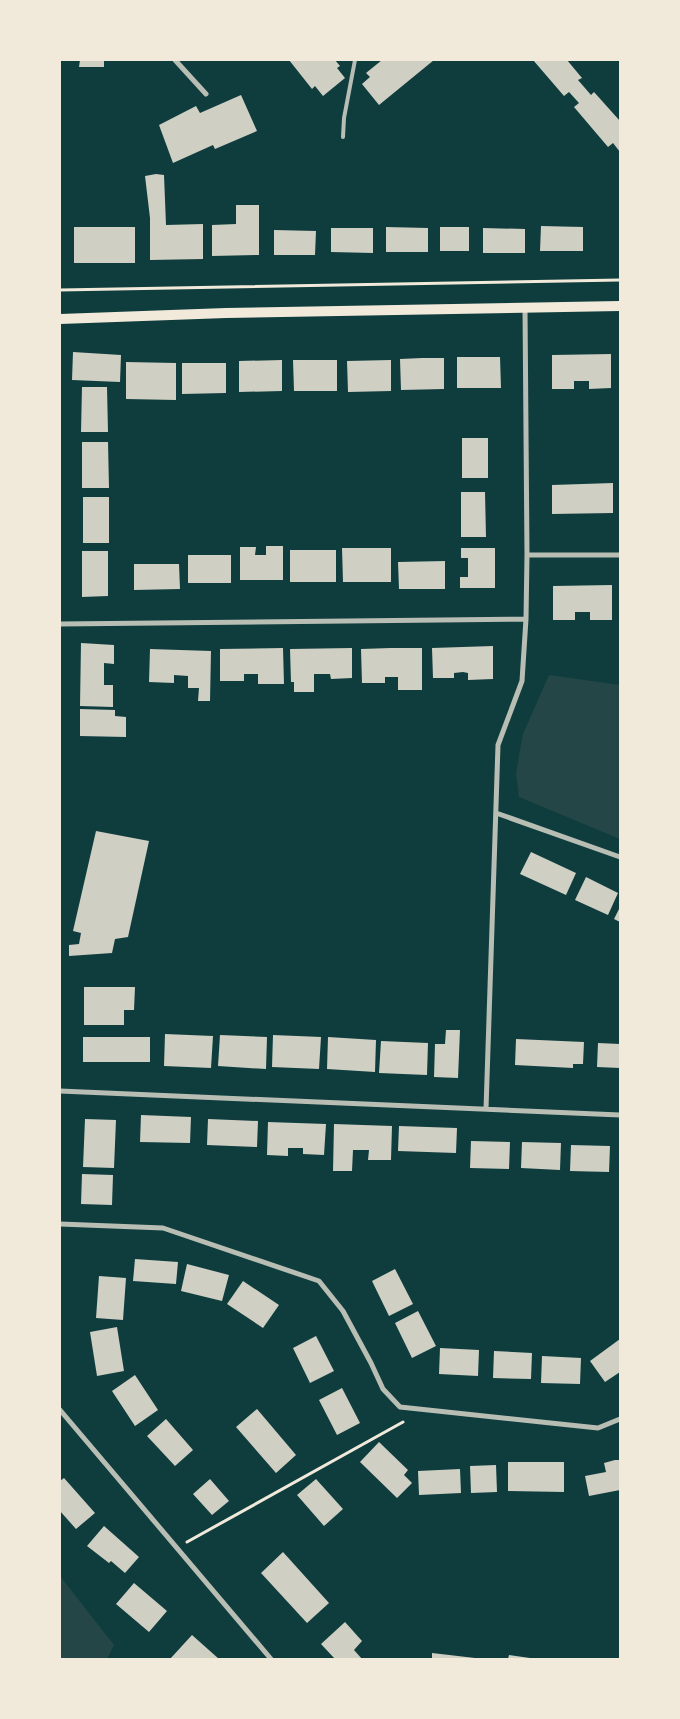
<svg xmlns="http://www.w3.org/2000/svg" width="680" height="1719" viewBox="0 0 680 1719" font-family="Manrope,sans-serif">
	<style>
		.green { fill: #244646 }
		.building { fill: #cfcfc3 }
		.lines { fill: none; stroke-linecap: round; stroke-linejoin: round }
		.path { stroke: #f1e9da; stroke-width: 3 }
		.service { stroke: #b8beb3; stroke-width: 4 }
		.minor { stroke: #b8beb3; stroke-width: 5 }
		.secondary { stroke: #f1e9da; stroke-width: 10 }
	</style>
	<rect width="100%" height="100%" fill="#0f3d3e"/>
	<path class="green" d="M549,675L620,685V839L519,797L516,773L523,734Z
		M60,1576L114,1645L107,1659H60Z"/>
	<path class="building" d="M80,60H104V67H79Z
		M289,60H335L340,66L337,68L345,78L323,96L315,86L312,89Z
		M382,60H434L379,105L362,84L370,77L366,73Z
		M533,60H567L582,78L578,80L591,95L594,92L620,121V152L613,143L608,147L574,107L579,103L569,92L564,96Z
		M241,95L257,131L215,149L213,145L173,163L159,125L196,106L200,113Z
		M156,174L164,175L166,225L203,224V259L150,260V218L145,176Z
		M236,205H259V255L212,256V225L236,224Z
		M541,226L583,227V251H540Z
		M74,227H135V263H74Z
		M386,227L428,228V252H386Z
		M440,227H469V251H440Z
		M331,228H373V253L331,252Z
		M483,228L525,229V253H483Z
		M274,230L316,231L315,255H274Z
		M73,352L121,355L120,382L72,380Z
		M611,354V388L589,389V381H574V389H552V355Z
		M457,357H500L501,388H457Z
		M422,358H444V389L401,390L400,359Z
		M282,360V391L239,392V361Z
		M293,360H337V391H294Z
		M391,360V391L348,392L347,361Z
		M126,362L176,363V400L126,399Z
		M182,363H226V393L182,394Z
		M82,387H107L108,432H81Z
		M462,438H488V478H462Z
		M82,442H108L109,488H82Z
		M613,483V513L552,514V485Z
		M461,492H485L486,537H461Z
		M83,497H109V543H83Z
		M266,546H283V580H240V547H256L255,555H266Z
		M342,548H391V582H343Z
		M461,548H495V588H460V577H468V558H461Z
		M290,550H336V582H290Z
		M82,551H108V596L82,597Z
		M188,555H231V583H188Z
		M445,561V589H399L398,562Z
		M134,564H179L180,589L134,590Z
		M612,585V620H590V612H575V620H553V586Z
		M81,643L114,645V664L104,663V685H113V707L80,706Z
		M493,646V679L468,680V673L463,672L454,673V678H433L432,648Z
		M283,648L284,684H258V674H244V681H220V649Z
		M352,648V678L331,679L330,674H314V692H294V682H291L290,649Z
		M391,648H422V690H398V677H385V683H362L361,649Z
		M150,649L211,651L210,701H198L199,688H188V676L174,675V683L149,682Z
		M80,709L115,710V716L126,717V737L80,736Z
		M96,831L149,841L128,937L115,939L112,953L69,956V945L79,944L81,933L73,931Z
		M531,852L576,873L566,895L520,874Z
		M586,877L618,893L608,915L575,900Z
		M620,907V922L614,919Z
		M84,987H135L134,1010H124V1025H84Z
		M446,1030H460L458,1078L434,1077L435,1044H445Z
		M165,1034L213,1036L211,1068L164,1066Z
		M220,1035L267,1037L266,1069L218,1066Z
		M273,1035L321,1037L319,1069L272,1067Z
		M83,1037H150V1062H83Z
		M328,1037L376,1040L375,1072L327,1069Z
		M516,1039L584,1042L583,1064H573V1068L515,1065Z
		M381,1041L428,1043L427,1075L379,1073Z
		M598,1043L620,1044V1068L597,1067Z
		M141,1115L191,1117L190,1143L140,1142Z
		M85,1119L116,1120L114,1168L83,1167Z
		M208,1119L258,1121L257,1147L207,1145Z
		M268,1122L326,1124L324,1155L303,1154V1148H288V1156L267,1155Z
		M334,1124L392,1126L391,1160H368L369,1150H353L352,1171H333Z
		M399,1126L457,1128L456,1153L398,1151Z
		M471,1141L510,1142L509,1169L470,1168Z
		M522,1142L561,1143L560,1170L521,1168Z
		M571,1145L610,1146L609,1172L570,1171Z
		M82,1174L113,1175L112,1205L81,1204Z
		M135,1259L178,1262L176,1284L133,1281Z
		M187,1264L229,1275L222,1301L181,1291Z
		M395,1269L413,1304L389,1316L372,1281Z
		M99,1276L126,1278L123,1320L96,1318Z
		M243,1281L279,1305L263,1328L227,1304Z
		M418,1311L436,1346L412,1358L395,1323Z
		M117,1327L124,1371L97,1376L90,1332Z
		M316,1336L334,1371L310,1383L293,1348Z
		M620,1339V1372L605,1382L590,1361Z
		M440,1348L479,1350L478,1376L439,1374Z
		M494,1351L532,1353L531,1379L493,1378Z
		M542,1356L581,1358L580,1384L541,1383Z
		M135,1375L158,1410L135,1426L112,1391Z
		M342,1388L360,1423L337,1435L319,1400Z
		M257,1409L296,1455L276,1473L236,1427Z
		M166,1419L193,1450L175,1466L147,1436Z
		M379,1442L408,1470L404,1475L412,1483L397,1498L360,1462Z
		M615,1460H620V1490L589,1496L585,1476L606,1472L604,1463Z
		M508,1462H564V1492L508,1491Z
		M496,1465L497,1492L471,1493L470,1466Z
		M460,1469L461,1493L419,1495L418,1471Z
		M64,1478L95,1513L76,1529L60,1511V1481Z
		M210,1479L229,1501L212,1515L193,1494Z
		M316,1479L343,1509L324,1526L297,1495Z
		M104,1526L139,1557L125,1573L111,1561L109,1563L87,1546Z
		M283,1552L329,1603L307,1623L261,1573Z
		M134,1583L167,1611L149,1632L116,1604Z
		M345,1622L362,1641L354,1650L362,1659H335L321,1644Z
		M192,1635L219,1659H170Z
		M432,1653L475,1658V1659H432Z
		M509,1655L530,1658V1659H508Z"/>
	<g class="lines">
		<path class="path" d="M60,290L620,280
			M187,1542L403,1422"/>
		<path class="service" d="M343,137L344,118L355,60"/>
		<path class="minor" d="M175,60L206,94
			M527,555H620
			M60,624L526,619
			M496,813L620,857
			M60,1091L620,1115
			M486,1109L498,745L522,681L526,619L527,555L525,308
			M60,1224L163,1228L319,1281L343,1311L371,1363L383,1389L400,1407L598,1428L620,1419
			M60,1410L271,1659"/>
		<path class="secondary" d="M60,319L226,313L620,306"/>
	</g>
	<rect width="680" height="1719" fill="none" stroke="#f1e9da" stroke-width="122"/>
</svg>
